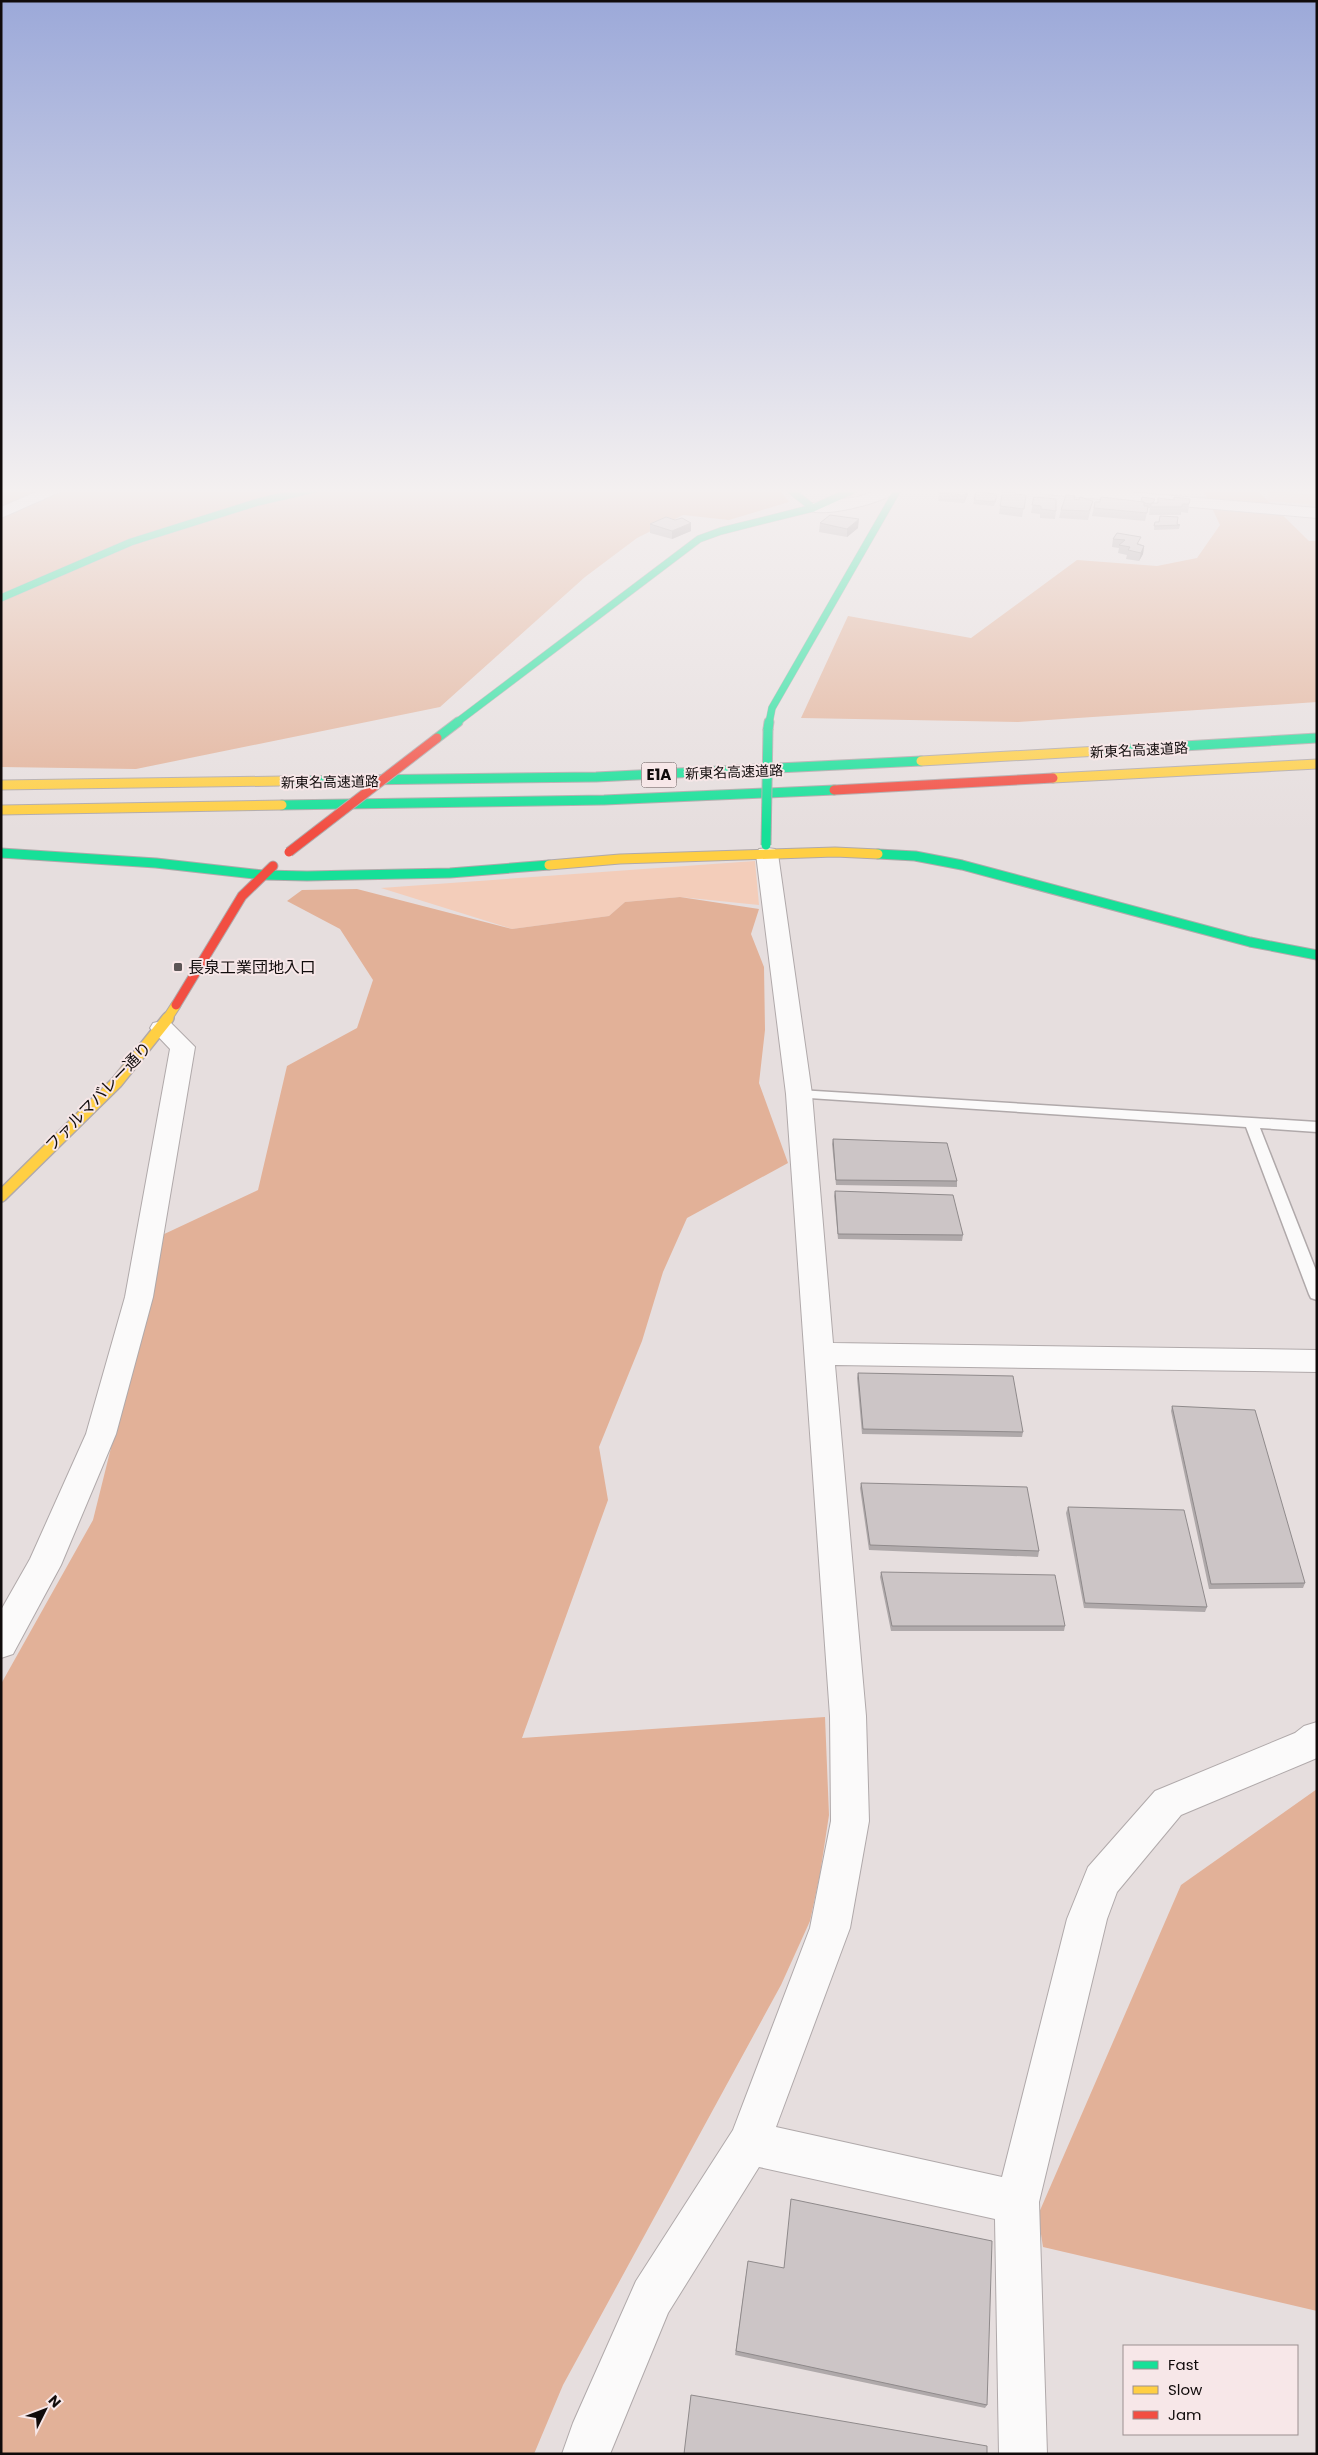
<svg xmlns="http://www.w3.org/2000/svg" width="1318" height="2455" viewBox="0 0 1318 2455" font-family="Poppins,'Noto Sans JP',sans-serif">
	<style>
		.green { fill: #f3cdba }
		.forest { fill: #e2b198 }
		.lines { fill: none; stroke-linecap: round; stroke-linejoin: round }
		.lane-casing { stroke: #b0a9aa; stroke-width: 3 }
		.street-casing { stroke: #b0a9aa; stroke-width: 2 }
		.fast-far1-casing { stroke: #b0a9aa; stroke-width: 8 }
		.fast-casing { stroke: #b0a9aa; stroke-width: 11 }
		.slow-far1-casing { stroke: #b0a9aa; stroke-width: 11 }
		.slow-casing { stroke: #b0a9aa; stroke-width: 14 }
		.jam-casing { stroke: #b0a9aa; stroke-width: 11 }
		.lane { fill: #fbfafa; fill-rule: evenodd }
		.street { fill: #fbfafa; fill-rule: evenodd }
		.fast-far1 { stroke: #16e098; stroke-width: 7 }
		.fast { stroke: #16e098; stroke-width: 9 }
		.slow-far1 { stroke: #ffcf43; stroke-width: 9 }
		.slow { stroke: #ffcf43; stroke-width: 11 }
		.jam { stroke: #f24e42; stroke-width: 9 }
		.fast-bridge-casing { stroke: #b0a9aa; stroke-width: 11; stroke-linecap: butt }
		.jam-bridge-casing { stroke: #b0a9aa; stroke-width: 11; stroke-linecap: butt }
		.fast-bridge { stroke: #16e098; stroke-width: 9 }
		.jam-bridge { stroke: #f24e42; stroke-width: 9 }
		.wall { fill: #afa9aa }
		.shaded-wall { fill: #8f8a8b }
		.building { fill: #ccc5c6; stroke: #8f8a8b }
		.poi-dot { fill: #5b5555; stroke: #f7e7e8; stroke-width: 2 }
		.labels { text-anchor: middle; stroke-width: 4; stroke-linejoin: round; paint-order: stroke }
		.far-street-label { font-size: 14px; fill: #100b0b; stroke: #f7e7e8 }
		.shield { fill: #f7e7e8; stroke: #554d4d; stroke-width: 1 }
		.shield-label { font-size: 15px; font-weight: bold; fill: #100b0b }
		.poi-label { font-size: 16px; fill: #100b0b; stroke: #f7e7e8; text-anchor: start }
		.street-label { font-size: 16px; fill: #100b0b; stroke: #f7e7e8 }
	</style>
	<rect width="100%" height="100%" fill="#e6dede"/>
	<path class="green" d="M1267,491L1317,494V505L1269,501Z
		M755,861L759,905L680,897L625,902L609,916L512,929L381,888Z"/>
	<path class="forest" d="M1,489H778L789,502L729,520L683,515L637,538L585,577L440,707L136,769L1,767Z
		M1203,489H1256L1309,541H1317V702L1018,722L801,718L848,616L971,638L1077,560L1157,566L1197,558L1220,525Z
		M357,889L512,929L609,916L625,902L680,897L759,909L751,934L764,967L765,1030L759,1083L788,1163L687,1218L663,1272L642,1341L599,1447L608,1500L522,1738L825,1717L829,1815L820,1874L810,1921L781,1985L563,2385L534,2454H1V1684L93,1520L161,1247L160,1236L258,1190L287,1066L357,1028L373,980L340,929L287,901L302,890Z
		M1317,1789V2311L1043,2247L1038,2215L1181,1885Z"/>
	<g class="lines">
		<g class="lane-casing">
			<path id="lane" d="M799,1090L1317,1122V1132L1260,1128L1317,1273V1300L1311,1298L1309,1294L1246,1127L794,1097L792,1094Z"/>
		</g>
		<g class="street-casing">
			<path id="street" d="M43,489H63L60,492L1,518V507Z
				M881,489H900C890,502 814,521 805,508L813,503L858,497Z
				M1036,489H1091L1317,508V518L1044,494Z
				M767,848L775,849L778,854L812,1094L833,1343L1317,1350V1372L835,1365L866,1716L869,1821L850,1928L776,2127L1002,2177L1067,1919L1088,1867L1155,1791L1295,1733L1304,1726L1317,1722V1758L1181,1815L1117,1892L1107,1919L1039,2202L1047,2454H999L995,2219L759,2167L668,2313L610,2454H562L573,2423L636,2281L733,2130L810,1928L831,1821L830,1716L786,1094L756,854L759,849Z
				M162,1021L171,1023L195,1047L153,1297L116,1434L61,1565L13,1654L1,1658V1610L30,1559L86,1434L125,1297L170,1049L150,1028L153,1023Z"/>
		</g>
		<g class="fast-far1-casing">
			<path id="fast-far1" d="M789,489L813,508
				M1,598L131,542L258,502L314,489
				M456,723L699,539L721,531L813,508L855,489
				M769,723L772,708L898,489"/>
		</g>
		<g class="fast-casing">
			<path id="fast" d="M768,729L769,722
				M437,738L458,722
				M1099,751L1317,738
				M282,781L596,777L921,761
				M282,805L604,800L834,790
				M1,853L156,863L263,875L307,876L450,873L549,865
				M878,854L915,856L962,865L1250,942L1317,955"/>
		</g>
		<g class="slow-far1-casing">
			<path id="slow-far1" d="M921,761L1099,751
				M1053,778L1317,764
				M1,785L282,781
				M1,810L282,805
				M549,865L620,859L835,852L878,854
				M167,1019L176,1005"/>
		</g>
		<g class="slow-casing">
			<path id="slow" d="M1,1196L117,1082L168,1018"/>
		</g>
		<g class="jam-casing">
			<path id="jam" d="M834,790L1053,778
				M176,1005L242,896L273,866"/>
		</g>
		<use href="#lane" class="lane"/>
		<use href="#street" class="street"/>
		<use href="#fast-far1" class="fast-far1"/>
		<use href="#fast" class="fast"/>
		<use href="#slow-far1" class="slow-far1"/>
		<use href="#slow" class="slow"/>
		<use href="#jam" class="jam"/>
		<g class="fast-bridge-casing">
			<path id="fast-bridge" d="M766,845L768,729"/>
		</g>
		<g class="jam-bridge-casing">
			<path id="jam-bridge" d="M289,852L437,738"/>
		</g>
		<use href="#fast-bridge" class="fast-bridge"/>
		<use href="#jam-bridge" class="jam-bridge"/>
	</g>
	<path class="wall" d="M917,489H934L933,491Z
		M940,489H968V494L964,503L938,501Z
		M1003,489L1015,494L1026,495L1022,517L999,514Z
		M1034,497L1056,511L1055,519L1040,518V514L1031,513Z
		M997,498L994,506L973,504L974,500Z
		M1158,498L1174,500L1189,504L1188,513L1181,512V515H1149L1150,508H1148L1145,521L1092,516L1095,502L1157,503Z
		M1093,501L1088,520L1059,518L1061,510Z
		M1155,522L1180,525L1179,529L1154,530Z
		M820,523L858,528L847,537L819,532Z
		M650,524L691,531L672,539L650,533Z
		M1117,533L1140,544L1144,546L1143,554L1139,561L1126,559L1127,555L1118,553L1119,548L1112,547L1113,539Z
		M833,1139L957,1181V1187L836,1185L832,1144Z
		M835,1191L963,1235L962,1241L838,1239L834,1196Z
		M858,1373L1023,1432L1022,1437L862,1434L857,1378Z
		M1172,1406L1305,1583L1303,1588L1209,1589L1171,1411Z
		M861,1483L1039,1551L1038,1557L869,1550L860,1488Z
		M1068,1507L1207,1607L1205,1612L1084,1608L1066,1513Z
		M881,1572L1065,1626L1064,1631H891L880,1577Z
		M748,2261L987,2405L985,2408L735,2355Z"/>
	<path class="shaded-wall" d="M968,489V494L964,503L965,495Z
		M859,519L858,528L847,537V529Z
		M691,523V531L672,539V531Z
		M1144,546L1143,554L1139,561L1141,553Z"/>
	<path class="building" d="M940,489H968L965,495L939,493Z
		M1003,489H1016L1015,494L1026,495L1024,509L1000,506Z
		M976,492L997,494L995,502L974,500Z
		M1066,495L1075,496L1074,499L1079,500L1080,497L1093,501L1089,511L1061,510Z
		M1034,497L1056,499V511L1041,509V506L1032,505Z
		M1101,497L1144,502V506H1148L1147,513L1094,508L1095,502H1100Z
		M1142,497L1155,499L1153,503H1151V504L1144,503V502H1141Z
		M1174,497L1190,499L1189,504H1182V507H1151V503H1158V498L1174,500Z
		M830,515L859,519L847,529L820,523Z
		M1160,516L1178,517L1177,524L1180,525L1154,526L1155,522H1159Z
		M666,517L675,520L682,518L691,523L672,531L650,524Z
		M1117,533L1141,537L1137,544L1144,546L1141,553L1128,550L1130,547L1119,545L1125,540L1113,539Z
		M833,1139L947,1143L957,1181L836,1180Z
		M835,1191L953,1195L963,1235L838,1234Z
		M858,1373L1013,1376L1023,1432L863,1429Z
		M1172,1406L1255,1410L1305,1583L1211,1584Z
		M861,1483L1027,1487L1039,1551L870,1545Z
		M1068,1507L1184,1510L1207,1607L1085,1603Z
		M881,1572L1055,1575L1065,1626H892Z
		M791,2199L992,2241L987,2405L736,2351L748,2261L784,2268Z
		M691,2395L987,2446V2454H684Z"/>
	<linearGradient id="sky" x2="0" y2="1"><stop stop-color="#9ca9d9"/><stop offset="0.59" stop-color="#f4f0f0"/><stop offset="1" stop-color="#f4f0f0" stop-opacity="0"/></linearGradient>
	<rect width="1318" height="832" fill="url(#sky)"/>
	<rect class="poi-dot" x="173" y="962" width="10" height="10" rx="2.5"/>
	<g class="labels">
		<g class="far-street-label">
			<text transform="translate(1139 750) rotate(-3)" y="5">新東名高速道路</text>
			<text transform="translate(734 772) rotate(-2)" y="5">新東名高速道路</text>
			<text transform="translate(330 782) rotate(-1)" y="5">新東名高速道路</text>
		</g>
		<rect class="shield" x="641.5" y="762.5" width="35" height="25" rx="4"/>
		<g class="shield-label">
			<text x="659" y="780">E1A</text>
		</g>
		<g class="poi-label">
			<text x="188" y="973">長泉工業団地入口</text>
		</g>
		<g class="street-label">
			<text transform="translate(98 1096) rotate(-46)" y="6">ファルマバレー通り</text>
		</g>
	</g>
	<rect width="1318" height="2455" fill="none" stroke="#100b0b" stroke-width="5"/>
	<rect x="1123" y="2345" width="175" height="90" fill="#f7e7e8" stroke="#9b8f90"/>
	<rect x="1133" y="2361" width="25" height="8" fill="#16e098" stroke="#9b8f90"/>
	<text x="1168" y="2370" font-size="15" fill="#100b0b">Fast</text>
	<rect x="1133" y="2386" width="25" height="8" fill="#ffcf43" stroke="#9b8f90"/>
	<text x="1168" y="2395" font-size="15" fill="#100b0b">Slow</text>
	<rect x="1133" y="2411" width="25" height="8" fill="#f24e42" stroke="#9b8f90"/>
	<text x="1168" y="2420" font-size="15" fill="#100b0b">Jam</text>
	<g transform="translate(45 2410) rotate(48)" stroke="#f7e7e8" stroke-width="4" paint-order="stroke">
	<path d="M0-4L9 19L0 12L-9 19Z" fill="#100b0b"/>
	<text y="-8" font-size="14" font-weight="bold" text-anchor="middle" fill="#100b0b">N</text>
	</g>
</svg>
